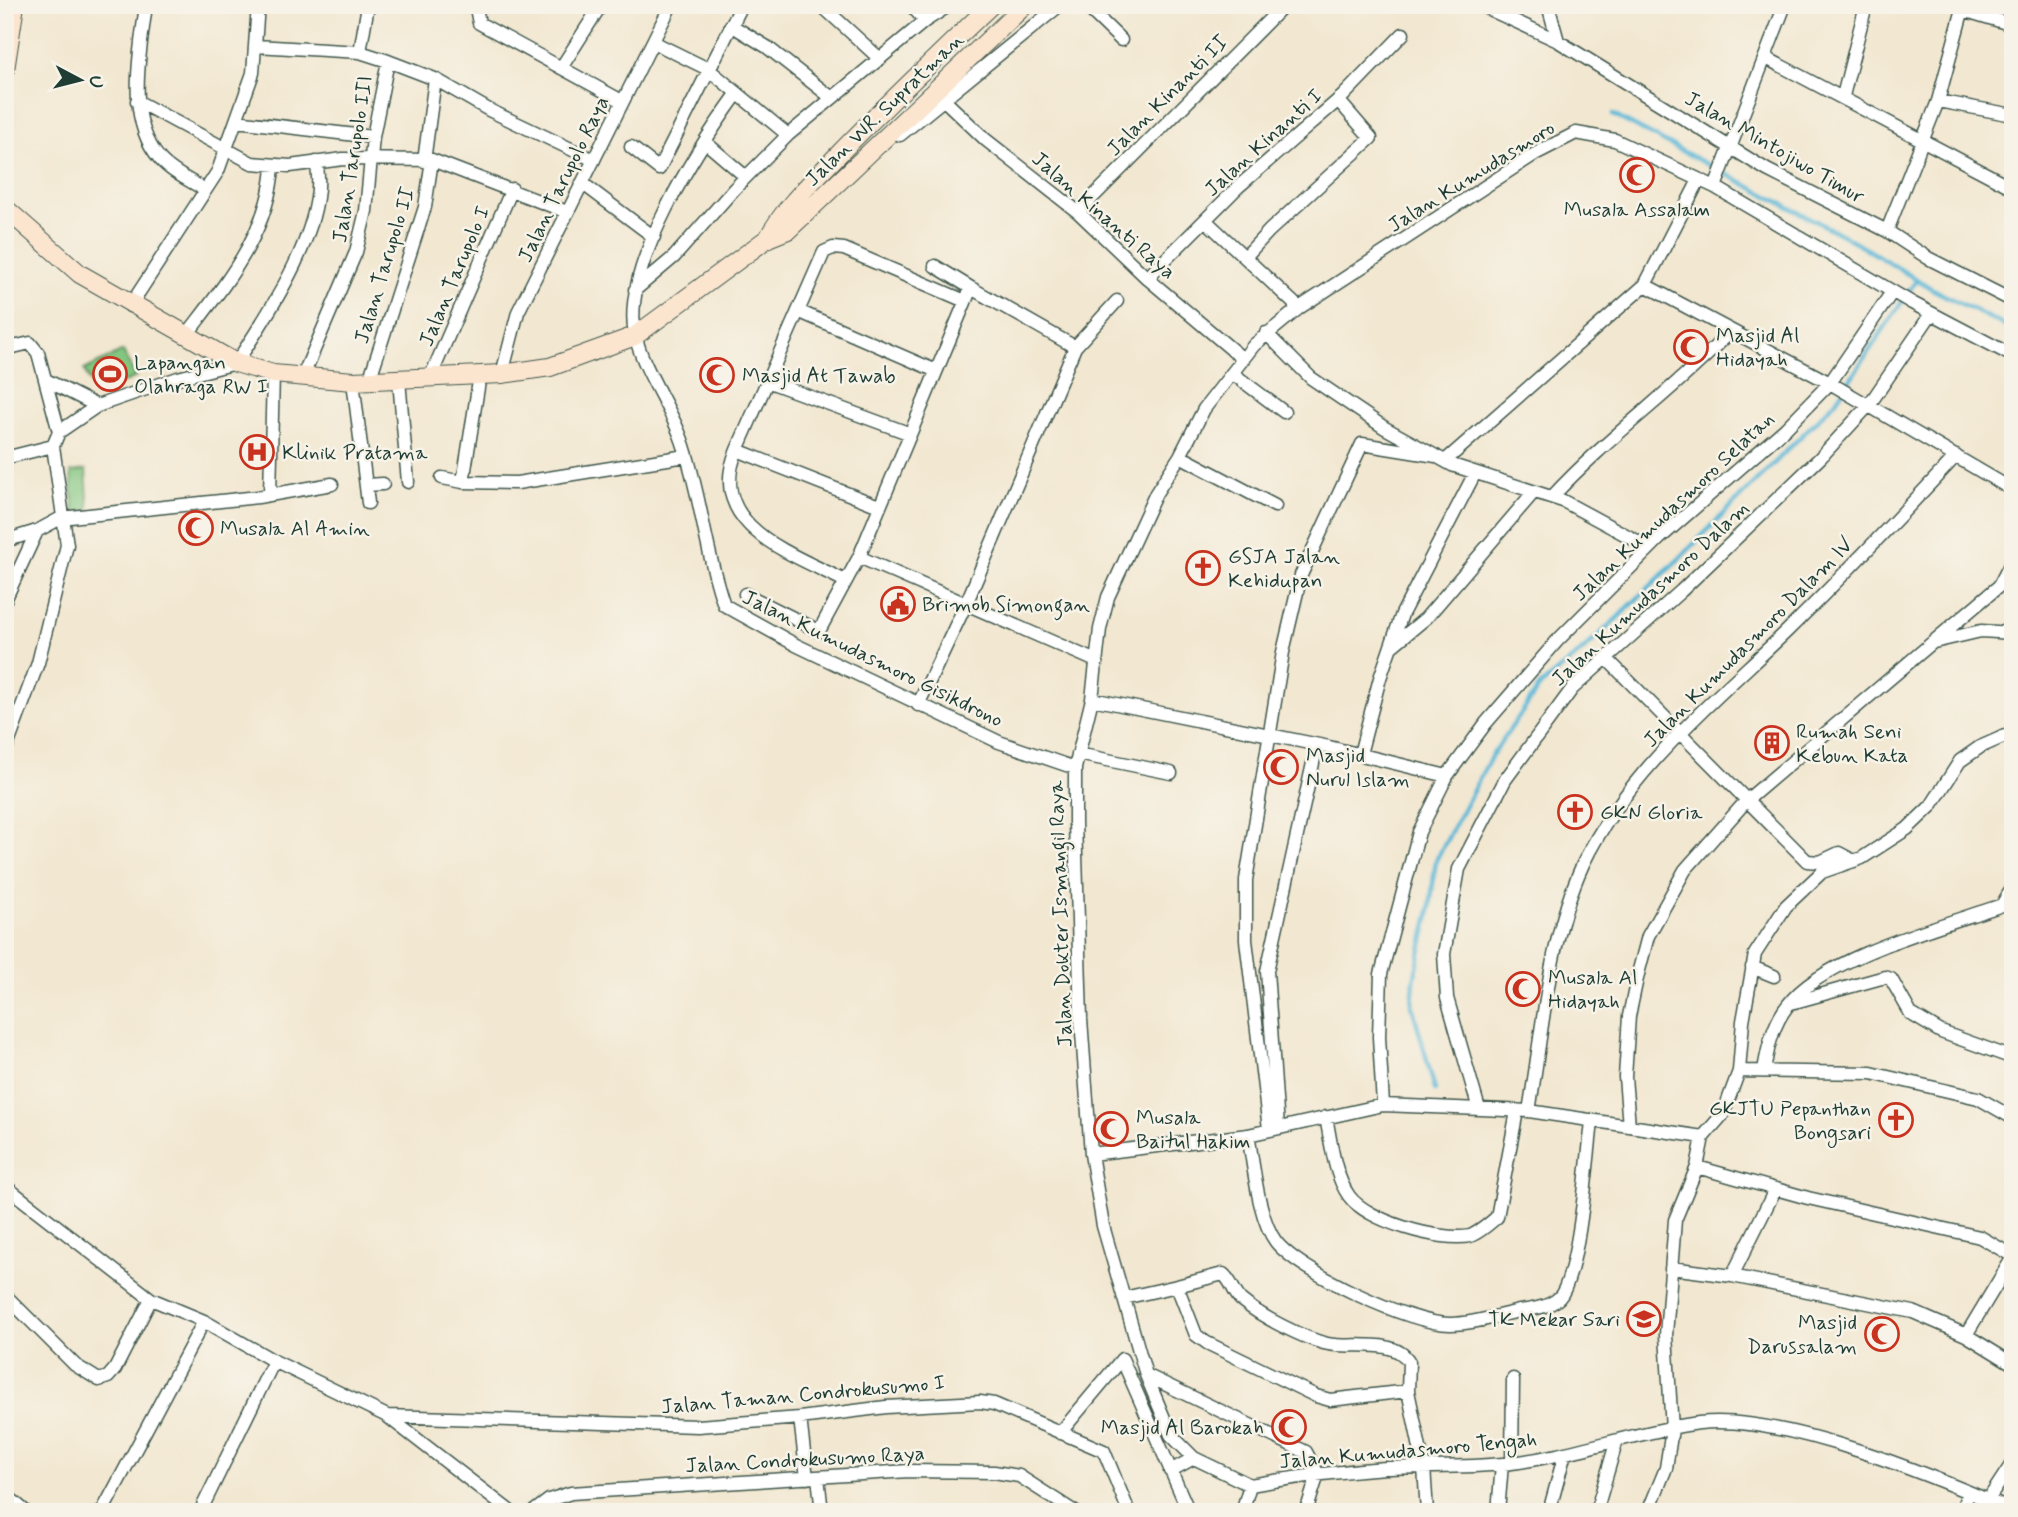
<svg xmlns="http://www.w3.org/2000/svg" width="2018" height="1517" viewBox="0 0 2018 1517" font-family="Mynerve,sans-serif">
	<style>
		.green { fill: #82c67f; stroke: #50825a; stroke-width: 2 }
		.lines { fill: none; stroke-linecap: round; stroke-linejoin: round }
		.stream { stroke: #59b7d7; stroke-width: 4.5 }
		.street-casing { stroke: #3f564b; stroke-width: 15 }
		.secondary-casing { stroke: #3f564b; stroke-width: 20 }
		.street { stroke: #fff; stroke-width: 12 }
		.secondary { stroke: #fbe5cf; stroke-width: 18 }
		.labels { text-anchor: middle; stroke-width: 5; stroke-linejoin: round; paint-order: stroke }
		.street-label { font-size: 21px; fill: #1f3d34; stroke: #f7f3e8 }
		.poi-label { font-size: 21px; fill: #1f3d34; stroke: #f7f3e8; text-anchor: start }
	</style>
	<rect width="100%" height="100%" fill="#f7f3e8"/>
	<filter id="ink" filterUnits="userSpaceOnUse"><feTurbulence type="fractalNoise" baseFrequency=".0143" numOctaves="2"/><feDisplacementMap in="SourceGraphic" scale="14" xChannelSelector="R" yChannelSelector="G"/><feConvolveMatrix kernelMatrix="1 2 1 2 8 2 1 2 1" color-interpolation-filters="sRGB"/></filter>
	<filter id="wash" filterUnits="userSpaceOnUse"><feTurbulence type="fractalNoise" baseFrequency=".00686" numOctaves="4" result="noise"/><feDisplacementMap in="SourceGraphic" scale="28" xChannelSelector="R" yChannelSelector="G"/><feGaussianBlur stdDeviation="1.57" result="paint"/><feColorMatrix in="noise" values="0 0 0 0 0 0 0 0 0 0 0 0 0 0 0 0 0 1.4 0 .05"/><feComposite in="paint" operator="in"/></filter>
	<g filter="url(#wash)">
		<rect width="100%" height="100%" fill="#f2e7d0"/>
		<path class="green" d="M123,351L136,377L96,395L84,370Z
			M86,470L89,511L74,513L71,472Z"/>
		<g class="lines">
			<path class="stream" d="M1613,115L1852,240L1934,290L2013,330
				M1435,1090L1412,1005L1414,980L1429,915L1436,860L1491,757L1540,686L1589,645L1677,561L1835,402L1917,279"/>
		</g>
	</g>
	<g filter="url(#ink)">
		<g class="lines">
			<g class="street-casing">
				<path id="street" d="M146,5C140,53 125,119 160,159C171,172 191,181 205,190
					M480,5L477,13L479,23L622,101
					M821,5L880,59
					M911,5L925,21
					M1085,5L1121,40
					M1480,5L1558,41L1767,170L1887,231L1928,258L2013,301
					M1548,5L1558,41
					M1963,10L2013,25
					M731,25L767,47L832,98
					M653,42L708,69L788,135
					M256,46L360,52L388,61L435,79L489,110L594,160
					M360,52L368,5
					M1766,58L2013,188
					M561,68L601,5
					M737,94C698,148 621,266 635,334C642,368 670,406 682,440C701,494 705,552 724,605L796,645L999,742L1075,768
					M1843,96L1866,5
					M942,98L986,140L1078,212L1147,278L1243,359
					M137,101L252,163L290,166L343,159L432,160L567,212
					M1938,101L2013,115
					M236,121L373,137
					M900,135L1060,5
					M705,142L746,177
					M631,147L659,169L742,5
					M424,161L435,79
					M582,183L654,237
					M1715,187L1785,5
					M1078,212L1284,5
					M1205,220L1299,308
					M1887,231L1938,101L1964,5
					M1245,257L1269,231L1371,138L1338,100
					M935,266L971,288
					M1147,278L1238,187L1343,96L1403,34
					M1645,285L1830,383L2013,490
					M635,290L674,257L734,189L788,135L925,21L950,5
					M130,306L218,171L253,73L258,5
					M798,311L934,370
					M1266,333L1311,378L1385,428L1452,465L1563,501L1650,548
					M186,336C225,284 269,233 273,166
					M5,349L30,343L38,353L59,432L53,446L67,545L38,663L5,752
					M1232,373L1284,412
					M502,374L518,312L671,5
					M480,375L463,482L517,483L686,456
					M302,378L356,252L366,211L373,137L388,61
					M430,378L512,189
					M46,380L97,406
					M399,380L408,482
					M353,381L368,503
					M369,381L425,207L432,160
					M767,381L908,433
					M59,432L97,406L178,378L236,363C268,315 331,221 316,162
					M737,450L879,506
					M1180,456L1275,506
					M5,458L53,446
					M1445,461L1645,285L1699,180
					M442,478L463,482
					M366,485L383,484
					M270,494L273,374
					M1552,497C1607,437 1675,390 1731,331
					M5,541L37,531L61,518L258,497L332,484
					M859,557L1096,661
					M845,581C793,554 704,526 737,450L824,252L833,248L844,249L965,301
					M745,594L819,631L859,557L971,288L1075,347
					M5,600L37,531
					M1934,642L1981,631L2013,633
					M1391,647L1426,618L1533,493
					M1606,658L1807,861L1820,862L1839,853L1854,861
					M1092,699L1329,747L1447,776
					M918,705L966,604L1075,347L1117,301
					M1078,754L1171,773
					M1360,754L1380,678L1402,614L1475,473
					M1752,967L1774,976
					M1791,1003L1885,977L1891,979L1911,1014L1941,1032L2013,1058
					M1764,1070C1768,1047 1773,1024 1788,1005C1823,957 1945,925 2002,905L2013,887
					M1739,1071L1871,1073L1978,1098L2013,1118
					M1383,1105L1379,1037L1381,974L1419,832L1447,776L1486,723L1557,641L1660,538L1785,429L1830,383L1892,292
					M1479,1109L1447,998L1444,954L1459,869L1505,780L1572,689L1681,591L1821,457L1869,405L1931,314
					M1529,1111C1543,1030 1548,940 1583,864C1628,770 1713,702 1787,631C1845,574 1901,515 1956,456
					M1326,1117C1331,1142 1334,1175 1349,1196C1367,1221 1440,1242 1470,1236C1479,1233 1489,1224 1497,1217L1517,1111
					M1629,1126L1625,1077L1629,1016L1638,974L1648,936L1685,870L1747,800L1999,586L2013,559
					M1278,1127L1267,971L1317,745
					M1269,1129L1246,940V880L1283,652L1301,575L1362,444L1436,456
					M1248,1135C1254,1166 1258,1218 1276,1242C1301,1273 1412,1325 1451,1324C1473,1324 1497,1316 1519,1311C1533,1309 1554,1307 1562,1294C1580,1263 1587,1162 1592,1122
					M1091,1154L1248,1135L1383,1105L1529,1111L1703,1137
					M1697,1167L1808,1198L1980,1237L2013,1256
					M5,1186L151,1299L204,1321L274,1361L387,1416L511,1512
					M1671,1268L1732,1276L1913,1312L1966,1335L2013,1364
					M1732,1276L1775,1190
					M1177,1286L1223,1274C1232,1281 1233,1292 1241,1300C1260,1316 1304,1339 1328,1344C1351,1349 1395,1337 1409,1362L1408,1391
					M5,1295L75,1365L99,1380L108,1377L115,1369L151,1299
					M1124,1298L1177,1286L1196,1335L1207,1343L1316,1396L1330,1400L1408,1391L1424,1467L1427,1512
					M1966,1335L2013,1257
					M1146,1375L1306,1452L1318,1474L1306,1512
					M387,1416L698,1426L800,1418L886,1407L980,1402L994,1404L1104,1451L1129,1512
					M800,1418L807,1478
					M1060,1433L1122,1359L1189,1512
					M1512,1463L1513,1379
					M1170,1471L1194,1458
					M818,1477L822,1512
					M1250,1485L1194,1458L1171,1435L1146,1375L1103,1226L1091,1154L1081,1019L1075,822V768L1092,699L1100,629L1108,597L1156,493L1180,456L1204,409L1254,345L1299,308L1535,154L1576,133L1615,140L1715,187L1912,303L2013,356
					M1250,1485C1296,1477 1340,1471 1386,1468C1425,1466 1464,1468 1503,1464C1570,1457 1633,1432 1699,1423C1783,1413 1935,1477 2013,1511
					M5,1494L26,1512
					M1988,1500L2013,1462
					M102,1512L204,1321
					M200,1512L274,1361
					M533,1512L549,1500L571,1493L909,1471L994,1472L1019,1476L1075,1512
					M1242,1512L1250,1485
					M1498,1512L1502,1464
					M1549,1512L1565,1453
					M1596,1512L1616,1443
					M1648,1512L1666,1468L1672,1429L1666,1335L1675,1220L1697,1167L1703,1137L1723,1114L1739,1071L1743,1021L1755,954L1786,906L1822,872L1862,858L1907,829L1931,806L1960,761L1980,747L2005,736L2013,737
					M1961,1512L1968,1493"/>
			</g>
			<g class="secondary-casing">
				<path id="secondary" d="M5,70L15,5
					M5,208L80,274L236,363L273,374L353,381L502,374L550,367L635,336L768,238L788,230L1025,5
					M768,238C786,205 811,183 837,156C887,104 939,55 991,5"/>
			</g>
			<use href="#street" class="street"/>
			<use href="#secondary" class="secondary"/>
		</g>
	</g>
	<defs>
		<g id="mosque-ring" transform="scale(1.75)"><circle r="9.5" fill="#f7f3e8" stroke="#c8321e" stroke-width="1.5"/><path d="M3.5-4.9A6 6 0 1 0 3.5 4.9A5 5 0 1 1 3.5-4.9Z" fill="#c8321e"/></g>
		<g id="stadium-ring" transform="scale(1.75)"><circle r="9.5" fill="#f7f3e8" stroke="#c8321e" stroke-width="1.5"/><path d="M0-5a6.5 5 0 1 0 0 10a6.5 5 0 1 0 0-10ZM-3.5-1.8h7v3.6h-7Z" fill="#c8321e"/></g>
		<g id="hospital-ring" transform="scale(1.75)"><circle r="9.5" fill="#f7f3e8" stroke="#c8321e" stroke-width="1.5"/><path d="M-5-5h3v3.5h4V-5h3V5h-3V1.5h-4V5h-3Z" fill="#c8321e"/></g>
		<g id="church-ring" transform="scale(1.75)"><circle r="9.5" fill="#f7f3e8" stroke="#c8321e" stroke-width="1.5"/><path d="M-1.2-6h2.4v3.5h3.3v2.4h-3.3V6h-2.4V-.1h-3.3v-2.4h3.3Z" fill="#c8321e"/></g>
		<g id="civic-ring" transform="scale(1.75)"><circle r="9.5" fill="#f7f3e8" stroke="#c8321e" stroke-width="1.5"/><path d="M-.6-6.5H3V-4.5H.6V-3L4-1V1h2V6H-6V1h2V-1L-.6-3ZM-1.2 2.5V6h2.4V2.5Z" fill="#c8321e"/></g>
		<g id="building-ring" transform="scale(1.75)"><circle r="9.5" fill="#f7f3e8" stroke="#c8321e" stroke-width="1.5"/><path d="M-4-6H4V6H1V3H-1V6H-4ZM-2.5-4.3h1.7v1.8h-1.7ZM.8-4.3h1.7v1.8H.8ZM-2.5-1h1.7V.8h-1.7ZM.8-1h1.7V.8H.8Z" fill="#c8321e"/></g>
		<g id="school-ring" transform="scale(1.75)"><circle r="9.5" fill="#f7f3e8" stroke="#c8321e" stroke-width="1.5"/><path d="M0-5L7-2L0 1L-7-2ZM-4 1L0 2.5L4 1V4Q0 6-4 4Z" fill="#c8321e"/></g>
	</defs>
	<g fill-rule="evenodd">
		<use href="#mosque-ring" x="1637" y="175"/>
		<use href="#mosque-ring" x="1691" y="347"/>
		<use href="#stadium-ring" x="110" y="374"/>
		<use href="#mosque-ring" x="717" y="375"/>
		<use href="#hospital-ring" x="257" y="452"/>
		<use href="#mosque-ring" x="196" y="528"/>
		<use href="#church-ring" x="1203" y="568"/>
		<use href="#civic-ring" x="898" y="604"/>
		<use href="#building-ring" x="1772" y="743"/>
		<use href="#mosque-ring" x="1281" y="767"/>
		<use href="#church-ring" x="1575" y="812"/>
		<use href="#mosque-ring" x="1523" y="989"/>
		<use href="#church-ring" x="1896" y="1120"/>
		<use href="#mosque-ring" x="1111" y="1129"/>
		<use href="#school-ring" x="1644" y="1319"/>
		<use href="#mosque-ring" x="1882" y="1334"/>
		<use href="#mosque-ring" x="1289" y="1427"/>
	</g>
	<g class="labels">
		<g class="street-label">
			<text transform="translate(1167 95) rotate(-45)" y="7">Jalan Kinanti II</text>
			<text transform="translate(884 109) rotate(-44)" y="7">Jalan WR. Supratman</text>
			<text transform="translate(1263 142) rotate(-42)" y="7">Jalan Kinanti I</text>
			<text transform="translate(1775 147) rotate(30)" y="7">Jalan Mintojiwo Timur</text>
			<text transform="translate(352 159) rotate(-81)" y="7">Jalan Tarupolo III</text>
			<text transform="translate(1471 176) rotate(-32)" y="7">Jalan Kumudasmoro</text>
			<text transform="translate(563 179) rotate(-64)" y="7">Jalan Tarupolo Raya</text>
			<text transform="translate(1104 215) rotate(41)" y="7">Jalan Kinanti Raya</text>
			<text transform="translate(384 265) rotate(-73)" y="7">Jalan Tarupolo II</text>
			<text transform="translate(454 276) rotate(-67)" y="7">Jalan Tarupolo I</text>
			<text transform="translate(1673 506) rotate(-43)" y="7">Jalan Kumudasmoro Selatan</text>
			<text transform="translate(1650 593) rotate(-43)" y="7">Jalan Kumudasmoro Dalam</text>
			<text transform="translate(1748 642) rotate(-45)" y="7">Jalan Kumudasmoro Dalam IV</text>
			<text transform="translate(873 658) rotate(26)" y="7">Jalan Kumudasmoro Gisikdrono</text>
			<text transform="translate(1060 914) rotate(-92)" y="7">Jalan Dokter Ismangil Raya</text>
			<text transform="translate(803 1394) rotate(-5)" y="7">Jalan Taman Condrokusumo I</text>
			<text transform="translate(1408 1450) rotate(-5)" y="7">Jalan Kumudasmoro Tengah</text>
			<text transform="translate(805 1459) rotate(-3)" y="7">Jalan Condrokusumo Raya</text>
		</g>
		<g class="poi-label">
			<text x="1637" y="216" text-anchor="middle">Musala Assalam</text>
			<text x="1716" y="342">Masjid Al<tspan x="1716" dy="24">Hidayah</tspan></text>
			<text x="134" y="369">Lapangan<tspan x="134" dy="24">Olahraga RW I</tspan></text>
			<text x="742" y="382">Masjid At Tawab</text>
			<text x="282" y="459">Klinik Pratama</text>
			<text x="220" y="535">Musala Al Amin</text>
			<text x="1228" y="563">GSJA Jalan<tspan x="1228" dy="24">Kehidupan</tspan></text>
			<text x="922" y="611">Brimob Simongan</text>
			<text x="1796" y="738">Rumah Seni<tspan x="1796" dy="24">Kebun Kata</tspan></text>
			<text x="1306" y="762">Masjid<tspan x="1306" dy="24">Nurul Islam</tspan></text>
			<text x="1600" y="819">GKN Gloria</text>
			<text x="1548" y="984">Musala Al<tspan x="1548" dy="24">Hidayah</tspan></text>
			<text x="1871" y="1115" text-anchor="end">GKJTU Pepanthan<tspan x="1871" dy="24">Bongsari</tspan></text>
			<text x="1136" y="1124">Musala<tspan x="1136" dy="24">Baitul Hakim</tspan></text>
			<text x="1620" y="1326" text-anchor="end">TK Mekar Sari</text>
			<text x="1857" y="1329" text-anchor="end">Masjid<tspan x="1857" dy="24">Darussalam</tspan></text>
			<text x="1264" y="1434" text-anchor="end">Masjid Al Barokah</text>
		</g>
	</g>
	<rect width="2018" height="1517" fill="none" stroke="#f7f3e8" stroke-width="28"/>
	<g transform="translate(80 80) rotate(97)" stroke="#f7f3e8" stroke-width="5" paint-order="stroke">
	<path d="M0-5L12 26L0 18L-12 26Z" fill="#1f3d34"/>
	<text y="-10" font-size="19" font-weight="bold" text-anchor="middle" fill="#1f3d34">U</text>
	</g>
</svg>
